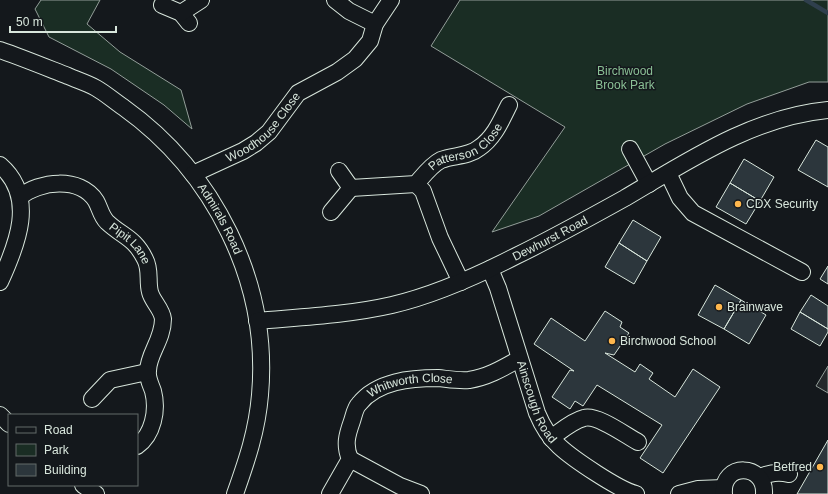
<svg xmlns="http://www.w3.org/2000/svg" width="828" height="494" viewBox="0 0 828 494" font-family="Arial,sans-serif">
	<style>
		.green { fill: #1a2d24; stroke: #939e99 }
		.parking { fill: #24282b; stroke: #939e99 }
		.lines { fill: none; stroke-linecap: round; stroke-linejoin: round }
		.stream { stroke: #2f3f4d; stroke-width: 4.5 }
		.building { fill: #2c363c; stroke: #d8e6dc }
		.minor-casing { stroke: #d8e6dc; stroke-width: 18 }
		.minor { stroke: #14181c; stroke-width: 16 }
		.poi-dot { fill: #ffb74d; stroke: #14181c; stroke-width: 1.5 }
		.labels { text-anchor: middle; stroke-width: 3; stroke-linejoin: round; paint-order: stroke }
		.park-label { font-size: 12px; fill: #8ac095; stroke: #14181c }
		.street-label { font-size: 12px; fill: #d8e6dc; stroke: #14181c }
		.poi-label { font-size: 12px; fill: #d8e6dc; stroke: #14181c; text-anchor: start }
	</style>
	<rect width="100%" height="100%" fill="#14181c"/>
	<path class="green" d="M41,0H100L87,24L120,52L181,90L192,129L164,105L111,69L49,37L35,9Z
		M460,0H828V82H809L747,104L665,144L539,216L492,232L565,127L431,46Z"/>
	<path class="parking" d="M828,366V393L816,386Z"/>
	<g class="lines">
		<path class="stream" d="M806,0L828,13"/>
	</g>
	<path class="building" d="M816,140L828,147V187L798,170Z
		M744,159L774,177L760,201L730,183Z
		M730,183L760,201L746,224L716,207Z
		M633,220L661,237L647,261L619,243Z
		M619,243L647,261L634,284L605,267Z
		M828,266V284L820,279Z
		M715,285L741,300L724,329L698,315Z
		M811,295L828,306V329L800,312Z
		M741,300L766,315L749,344L724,329Z
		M605,311L622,322L620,327L629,333L614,355L605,353L635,372L640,364L653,373L649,379L675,397L693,369L720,387L663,473L640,458L662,425L597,385L583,406L575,401L570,409L552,397L570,370L574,371L534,344L551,318L585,341Z
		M800,312L828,329V332L820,346L791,329Z
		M828,440V494H797Z"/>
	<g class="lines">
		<g class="minor-casing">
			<g id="minor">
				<path d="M335,0L349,11L375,24"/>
				<path d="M162,5L181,13L189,23"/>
				<path d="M181,13L201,0"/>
				<path id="s1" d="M0,50C23,58 45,67 68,76C77,80 87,83 96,88C105,93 114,101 123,107C214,172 270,282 260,395C257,431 247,460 235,494"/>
				<path d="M630,149L649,184"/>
				<path d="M0,165C37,197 17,245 0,282"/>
				<path d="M668,173L680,198L693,213L802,272"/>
				<path id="s2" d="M193,174L243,151L256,143L269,132L298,93L337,72L355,59L370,41L375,24L391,0"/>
				<path d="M416,184L423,191L440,238L461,282"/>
				<path id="s3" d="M351,188L416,184C423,176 431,165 441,160C453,155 468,157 479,148C494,138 501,121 509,105"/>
				<path id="s4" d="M20,197C39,181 80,176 96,201C100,208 101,216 107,222C123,237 134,237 145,259C151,270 147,281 150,292C152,301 162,309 163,319C163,340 148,354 148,371C147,378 151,385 153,391C158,410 153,435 137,446"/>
				<path d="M331,212L351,188L339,171"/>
				<path id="s5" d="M490,269L498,288L537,413C542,425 549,437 559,446C573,459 619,490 636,494"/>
				<path id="s6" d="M257,321C302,317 348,315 392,305C435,295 477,276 516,256C553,238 589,218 625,198C688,161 753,117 828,110"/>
				<path d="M92,399L110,380L147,372"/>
				<path d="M0,415L9,424"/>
				<path d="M551,438C561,431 572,421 584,418C597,414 625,435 638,442"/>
				<path d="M350,459L400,486L421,494"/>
				<path d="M760,477C769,473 778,471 789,474"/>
				<path d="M83,485L96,494"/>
				<path id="s7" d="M330,494L350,459C344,445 347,435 352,421C354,415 355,408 359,404C377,381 411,378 438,378C448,379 459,381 469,380C488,377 503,368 519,359"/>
				<path d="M679,494L698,489L724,488"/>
				<path d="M724,494C721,462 766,463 764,494"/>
			</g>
		</g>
		<use href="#minor" class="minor"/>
	</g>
	<g class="poi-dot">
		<circle cx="738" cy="204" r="4"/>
		<circle cx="719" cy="307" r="4"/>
		<circle cx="612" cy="341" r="4"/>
		<circle cx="820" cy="467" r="4"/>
	</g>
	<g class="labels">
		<g class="park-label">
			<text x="625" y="75">Birchwood<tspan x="625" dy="14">Brook Park</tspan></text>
		</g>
		<g class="street-label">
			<text dy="4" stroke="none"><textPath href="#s2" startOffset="86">Woodhouse Close</textPath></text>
			<text dy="4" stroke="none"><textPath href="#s3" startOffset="129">Patterson Close</textPath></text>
			<text dy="4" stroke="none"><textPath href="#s1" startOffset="286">Admirals Road</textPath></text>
			<text dy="4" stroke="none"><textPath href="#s6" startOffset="308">Dewhurst Road</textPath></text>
			<text dy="4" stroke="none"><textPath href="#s4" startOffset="140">Pipit Lane</textPath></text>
			<text dy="4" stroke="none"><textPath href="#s7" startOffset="155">Whitworth Close</textPath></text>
			<text dy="4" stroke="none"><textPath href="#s5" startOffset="141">Ainscough Road</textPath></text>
		</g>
		<g class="poi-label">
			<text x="746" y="208">CDX Security</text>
			<text x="727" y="311">Brainwave</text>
			<text x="620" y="345">Birchwood School</text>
			<text x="812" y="471" text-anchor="end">Betfred</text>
		</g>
	</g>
	<rect x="8" y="414" width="130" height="72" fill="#14181c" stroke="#626a69"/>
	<rect x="16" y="427" width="20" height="6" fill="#14181c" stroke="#626a69"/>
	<text x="44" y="434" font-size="12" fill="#d8e6dc">Road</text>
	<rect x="16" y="444" width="20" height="12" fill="#1a2d24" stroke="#626a69"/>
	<text x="44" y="454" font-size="12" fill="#d8e6dc">Park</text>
	<rect x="16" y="464" width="20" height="12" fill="#2c363c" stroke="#626a69"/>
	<text x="44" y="474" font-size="12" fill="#d8e6dc">Building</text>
	<path d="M10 26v6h106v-6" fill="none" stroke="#d8e6dc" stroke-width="2"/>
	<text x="16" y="26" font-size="12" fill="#d8e6dc" stroke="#14181c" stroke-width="3" paint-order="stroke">50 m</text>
</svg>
